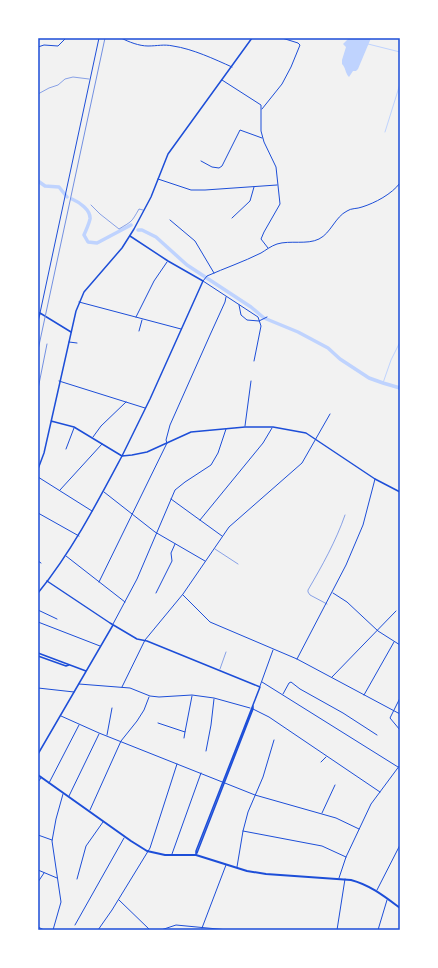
<svg xmlns="http://www.w3.org/2000/svg" width="438" height="968" viewBox="0 0 438 968" font-family="Merriweather,serif">
	<style>
		.water { fill: #bfd3fe }
		.lines { fill: none; stroke-linecap: round; stroke-linejoin: round }
		.stream { stroke: #bfd3fe; stroke-width: 1 }
		.river { stroke: #bfd3fe; stroke-width: 3.5 }
		.service { stroke: #1d4ed8; stroke-width: 0.5 }
		.minor { stroke: #1d4ed8; stroke-width: 1 }
		.tertiary { stroke: #1d4ed8; stroke-width: 1.5 }
		.secondary { stroke: #1d4ed8; stroke-width: 1.5 }
		.primary { stroke: #1d4ed8; stroke-width: 2 }
		.rail { stroke: #7290e2; stroke-width: 1 }
		.neatline { fill: none; stroke: #1d4ed8; stroke-width: 1.5 }
	</style>
	<rect width="100%" height="100%" fill="#f2f2f2"/>
	<path class="water" d="M349,38H371L358,69L356,71H353L349,77C345,73 346,68 342,64V60L346,47L343,44Z"/>
	<g class="lines">
		<path class="stream" d="M368,44L400,52
			M385,132L400,84
			M383,383L391,360L400,342"/>
		<path class="river" d="M38,181L45,186L59,187L67,197
			M72,199C79,202 91,210 90,219C89,224 86,230 84,235L88,242L97,243L131,225
			M138,230H142L156,237L187,265L251,307L264,318L298,332L328,348L340,359L369,378L383,383L400,388"/>
		<path class="service" d="M38,94L49,88L58,85L65,79L73,77L89,79
			M91,205L100,214L119,229C132,221 131,223 139,209L143,210
			M215,549L238,564
			M327,604L310,595L308,592V590C322,566 336,541 345,515
			M220,669L226,652"/>
		<path class="minor" d="M81,38H87
			M121,38C129,42 139,46 148,46C157,46 164,44 173,46C193,49 214,59 232,67
			M38,47L44,45L58,46L66,38
			M222,80L261,105V131L264,142L276,167L280,204L264,232L261,239L268,248
			M262,109L282,84L291,67L300,45L298,43L282,38
			M201,161L212,167L219,168L222,166L240,130L262,138
			M158,179L191,190H205L277,185
			M232,218L250,201L254,187
			M170,220L195,241L214,273
			M79,302L181,329
			M239,305L241,315L247,320L259,321L267,317
			M38,312L40,313L99,38
			M136,317L154,281L167,262
			M139,331L142,320
			M69,342L77,343
			M254,361L261,326L258,317L203,281L207,276C225,268 243,262 261,253C266,250 271,246 277,244C290,240 307,245 319,239C331,233 335,217 347,211C351,208 357,209 362,207C375,203 392,194 400,183
			M59,381L145,408
			M245,426L251,381
			M93,437L101,426L126,402
			M66,449L74,428
			M38,477L92,511
			M60,490L102,444
			M104,492L155,532L205,561
			M171,499L222,536
			M38,513L79,536
			M200,520L263,443L272,428
			M66,556L125,602
			M38,561L41,563
			M99,582L167,443L166,440L170,425L210,335L225,302L226,297
			M156,593L172,561L171,553L175,544
			M333,593L347,602L378,631L400,645
			M183,595L210,622L297,659L400,714
			M38,610L57,619
			M38,622L100,646
			M113,624L137,579L175,490L185,482L211,465L218,453L226,429
			M297,659L346,565L363,525L375,479
			M332,677L396,611
			M262,682L398,767
			M79,684L130,688L150,696L159,697L192,695L214,698L250,708
			M260,686L273,650
			M122,687L145,640L183,594L229,527L302,463L330,414
			M38,688L74,692
			M283,694L289,683L291,682L300,689L343,713L377,735
			M364,695L394,642
			M400,698L390,718L400,730
			M253,709L269,717L380,792
			M61,716L99,733L255,795L336,818L359,829
			M158,723L185,732L192,696
			M107,735L112,708
			M184,738L185,732
			M206,751L211,725L214,699
			M321,762L326,757
			M38,782L41,778
			M49,783L79,725
			M69,796L99,734
			M90,810L121,741L137,721L144,710L149,697
			M322,813L335,785
			M243,831L322,846L346,857
			M38,835L52,840
			M172,854L201,773
			M237,867L243,831L248,812L263,777L274,740
			M38,870L57,878
			M339,878L346,857L371,804L400,765
			M77,879L86,846L103,822
			M38,882L44,873
			M377,890L400,845
			M119,900L150,930
			M75,925L124,838
			M38,927L44,930
			M202,928L226,865
			M53,930L61,902L52,841L56,819L63,794
			M98,930L112,910L150,848L177,764
			M161,930L176,925L228,930
			M337,930L345,879
			M378,930L387,900"/>
		<path class="tertiary" d="M130,236L168,261L203,281L150,399L122,456L132,455L147,452L191,432L245,427H273L306,433L375,479L400,492
			M38,320L40,313L71,332
			M47,581L110,623L137,639L147,641L260,687L196,851V855
			M38,653L86,671
			M38,656L66,666L69,665
			M38,754L113,625
			M197,853L253,709V705"/>
		<path class="secondary" d="M38,469L44,453L76,311L84,292L122,248L134,229L151,197L168,154L252,38
			M38,593C72,551 97,503 122,456L74,427L51,421"/>
		<path class="primary" d="M38,775L131,841L147,851L165,855H196L247,871L266,874L351,880C370,885 384,896 400,908"/>
		<path class="rail" d="M38,350L105,38
			M38,389L47,344"/>
	</g>
	<rect width="438" height="968" fill="none" stroke="#ffffff" stroke-width="78"/>
	<rect x="39" y="39" width="360" height="890" class="neatline"/>
</svg>
